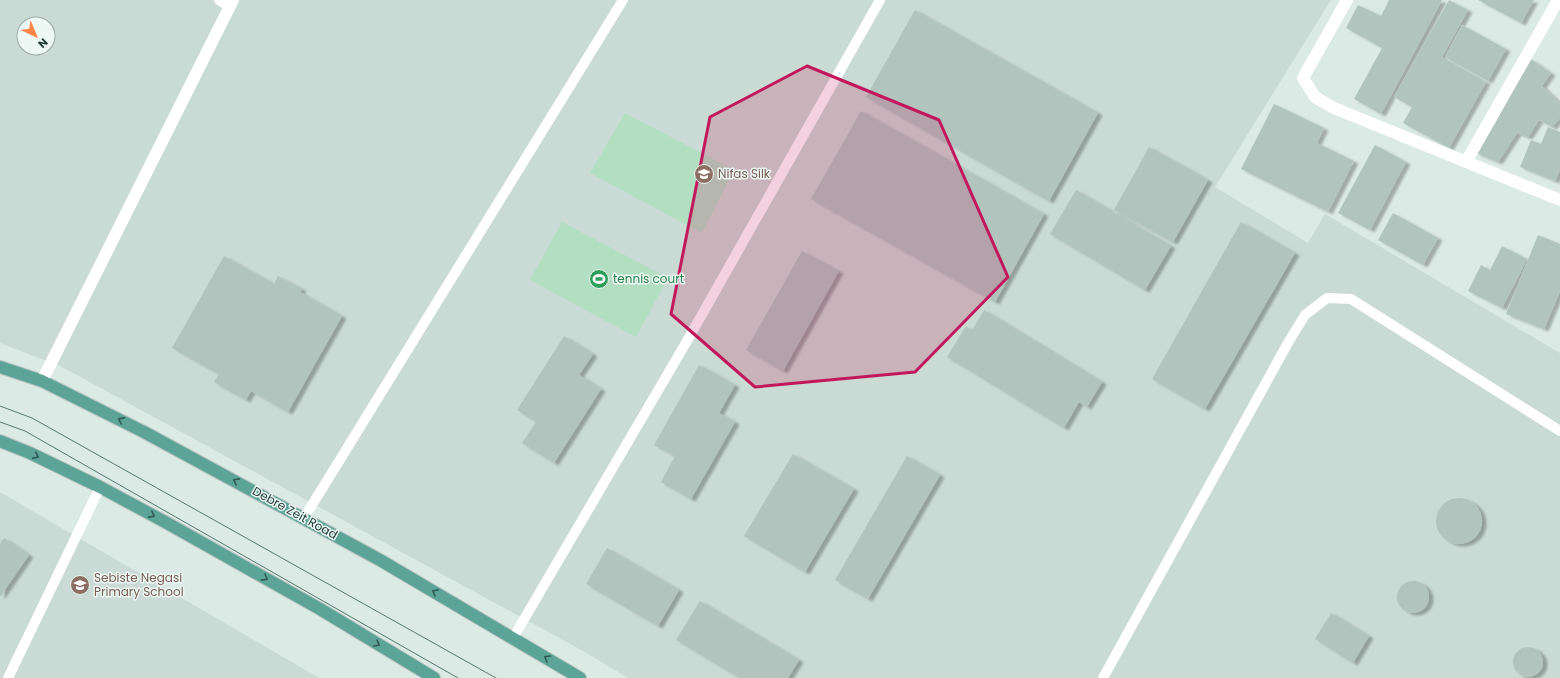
<svg xmlns="http://www.w3.org/2000/svg" width="1560" height="678" viewBox="0 0 1560 678" font-family="Poppins,sans-serif">
	<style>
		.built { fill: #cadad4; fill-rule: evenodd }
		.green { fill: #b2dec2 }
		.building { fill: #b1c5be; filter: url(#shadow) }
		.lines { fill: none; stroke-linecap: round; stroke-linejoin: round }
		.primary-casing { stroke: #bbc4c2; stroke-width: 14 }
		.service { stroke: #fff; stroke-width: 10 }
		.minor { stroke: #fff; stroke-width: 12 }
		.primary { stroke: #5ca498; stroke-width: 12 }
		.tram { stroke: #577771; stroke-width: 1 }
		.oneway { stroke: #305a53 }
		.marked { fill: #c2185b; fill-opacity: 0.2; stroke: #c2185b; stroke-width: 3; stroke-linejoin: round }
		.labels { text-anchor: middle; stroke-width: 3; stroke-linejoin: round; paint-order: stroke }
		.education-label { font-size: 12px; fill: #785e54; stroke: #edf7f3; text-anchor: start }
		.leisure-label { font-size: 12px; fill: #27864d; stroke: #edf7f3; text-anchor: start }
		.street-label { font-size: 12px; fill: #1d3a35; stroke: #edf7f3 }
	</style>
	<defs>
		<filter id="shadow"><feDropShadow dx="4.5" dy="2.5" stdDeviation="1" flood-color="#0004"/></filter>
	</defs>
	<rect width="100%" height="100%" fill="#dceae5"/>
	<path class="built" d="M0,0H1331L1215,187L1308,243L1325,214L1560,353V678H628L585,652L62,367L0,343ZM24,24H48V48H24Z
		M0,492L319,678H0Z"/>
	<path class="green" d="M625,113L734,170L702,233L590,173Z
		M562,222L668,278L636,337L530,280Z"/>
	<path class="building" d="M1389,0H1442L1381,114L1354,99L1382,48L1346,28L1358,5L1381,16Z
		M1449,0L1468,10L1442,57L1486,82L1449,148L1403,123L1412,107L1394,97Z
		M1478,0H1534L1521,23Z
		M915,10L1098,113L1049,201L866,97Z
		M1462,25L1506,49L1488,81L1445,57Z
		M1531,59L1551,73L1542,86L1560,103V118L1552,127L1539,120L1528,137L1517,133L1498,162L1476,153Z
		M1274,104L1324,128L1317,143L1354,161L1328,212L1241,169Z
		M861,111L1044,214L995,302L811,199Z
		M1548,127L1560,132V169L1555,181L1520,167L1531,140L1541,144Z
		M1375,145L1406,162L1370,230L1338,213Z
		M1149,147L1208,180L1173,242L1114,210Z
		M1076,190L1171,246L1145,290L1050,234Z
		M1393,213L1438,238L1423,265L1378,240Z
		M1241,222L1295,253L1205,409L1152,379Z
		M1538,235L1560,244V291L1544,329L1506,314Z
		M1502,246L1527,259L1502,308L1468,291L1481,265L1490,270Z
		M802,251L839,271L783,371L746,350Z
		M224,256L274,284L278,276L302,289L300,292L342,316L288,412L251,391L246,400L214,382L219,374L172,348Z
		M984,310L1102,382L1087,407L1079,402L1064,428L947,357L966,326L972,330Z
		M564,336L593,354L579,375L601,389L554,463L522,443L536,422L517,410Z
		M699,365L735,385L719,413L735,422L691,499L661,482L675,456L654,445Z
		M793,454L854,489L805,572L744,536Z
		M907,456L940,475L868,599L835,580Z
		M1436 521a23 23 0 1 1 46 0a23 23 0 1 1-46 0Z
		M4,538L29,555L0,597V544Z
		M607,548L679,590L658,626L586,584Z
		M1397 597a16 16 0 1 1 32 0a16 16 0 1 1-32 0Z
		M700,601L799,660L788,678H740L676,640Z
		M1331,613L1369,636L1353,663L1315,639Z
		M1513 662a15 15 0 1 1 30 0a15 15 0 1 1-30 0Z"/>
	<g class="lines">
		<g class="primary-casing">
			<path id="primary" d="M0,367L42,381L144,432L380,560L580,678
				M0,441L30,453L100,487L167,523L320,609L434,678"/>
		</g>
		<path class="service" d="M219,0L230,7
			M304,518L623,0
			M513,638L687,341L880,0
			M8,678L100,487
			M1103,678L1289,341L1305,315L1327,298L1351,299L1560,431"/>
		<path class="minor" d="M1347,0L1303,78L1315,97L1334,108L1560,200
			M1466,162L1558,0
			M42,381L233,0"/>
		<use href="#primary" class="primary"/>
		<path class="tram" d="M0,406L32,418L496,678
			M0,422L25,431L458,678"/>
	</g>
	<defs><path id="oneway-chevron" d="M-2-3.5L2.5 0L-2 3.5" fill="none" stroke-width="1.6" stroke-linecap="round" stroke-linejoin="round"/></defs>
	<g class="oneway">
		<use href="#oneway-chevron" transform="translate(121 420) rotate(-154)"/>
		<use href="#oneway-chevron" transform="translate(36 456) rotate(26)"/>
		<use href="#oneway-chevron" transform="translate(236 481) rotate(-152)"/>
		<use href="#oneway-chevron" transform="translate(152 515) rotate(28)"/>
		<use href="#oneway-chevron" transform="translate(265 578) rotate(29)"/>
		<use href="#oneway-chevron" transform="translate(435 592) rotate(-150)"/>
		<use href="#oneway-chevron" transform="translate(377 644) rotate(31)"/>
		<use href="#oneway-chevron" transform="translate(547 658) rotate(-149)"/>
	</g>
	<path class="marked" d="M807,66L939,120L1008,277L915,372L755,387L671,314L710,117Z"/>
	<defs>
		<g id="university-disc" transform="scale(1)"><circle r="9.5" fill="#8d6e63" stroke="#edf7f3"/><path d="M0-5L7-2L0 1L-7-2ZM-4 1L0 2.5L4 1V4Q0 6-4 4Z" fill="#fff"/></g>
		<g id="stadium-disc" transform="scale(1)"><circle r="9.5" fill="#2e9e5b" stroke="#edf7f3"/><path d="M0-5a6.5 5 0 1 0 0 10a6.5 5 0 1 0 0-10ZM-3.5-1.8h7v3.6h-7Z" fill="#fff"/></g>
		<g id="school-disc" transform="scale(1)"><circle r="9.5" fill="#8d6e63" stroke="#edf7f3"/><path d="M0-5L7-2L0 1L-7-2ZM-4 1L0 2.5L4 1V4Q0 6-4 4Z" fill="#fff"/></g>
	</defs>
	<g fill-rule="evenodd">
		<use href="#university-disc" x="704" y="174"/>
		<use href="#stadium-disc" x="599" y="279"/>
		<use href="#school-disc" x="80" y="585"/>
	</g>
	<g class="labels">
		<g class="education-label">
			<text x="718" y="178">Nifas Silk</text>
			<text x="94" y="582">Sebiste Negasi<tspan x="94" dy="14">Primary School</tspan></text>
		</g>
		<g class="leisure-label">
			<text x="613" y="283">tennis court</text>
		</g>
		<g class="street-label">
			<text transform="translate(295 513) rotate(29)" y="4">Debre Zeit Road</text>
		</g>
	</g>
	<g transform="translate(36 36) rotate(136)"><circle r="19" fill="#edf7f3" stroke="#9aaba7"/>
	<path d="M0-3L7 15L0 10L-7 15Z" fill="#ff8546"/>
	<text y="-6" font-size="11" font-weight="bold" text-anchor="middle" fill="#1d3a35">N</text>
	</g>
</svg>
